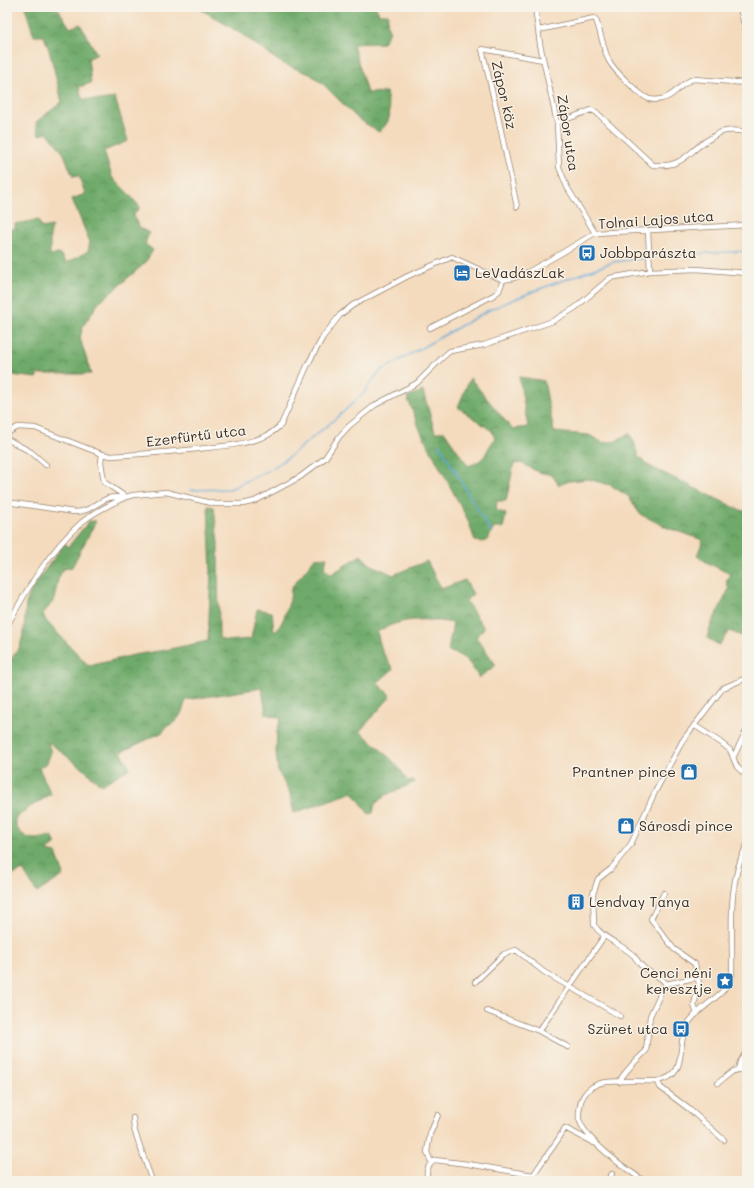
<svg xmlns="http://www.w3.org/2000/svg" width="754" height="1188" viewBox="0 0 754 1188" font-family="Mali,sans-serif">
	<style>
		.forest { fill: url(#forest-crowns); stroke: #556a44 }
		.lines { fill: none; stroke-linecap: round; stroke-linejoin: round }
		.stream { stroke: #5fa8d6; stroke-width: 1.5 }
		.minor-casing { stroke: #98826e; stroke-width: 6 }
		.minor { stroke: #fff; stroke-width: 4.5 }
		.labels { text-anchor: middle; stroke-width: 3; stroke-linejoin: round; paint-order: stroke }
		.street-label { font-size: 14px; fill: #3b2a1e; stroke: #f7f3e8 }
		.poi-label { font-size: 14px; fill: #3b2a1e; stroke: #f7f3e8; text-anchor: start }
	</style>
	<defs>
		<pattern id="forest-crowns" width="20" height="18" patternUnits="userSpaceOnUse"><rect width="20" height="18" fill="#6faa6a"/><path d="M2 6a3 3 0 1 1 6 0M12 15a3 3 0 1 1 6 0" fill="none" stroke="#5c8b57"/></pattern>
	</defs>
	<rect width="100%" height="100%" fill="#f7f3e8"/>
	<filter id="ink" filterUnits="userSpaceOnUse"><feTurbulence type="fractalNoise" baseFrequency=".025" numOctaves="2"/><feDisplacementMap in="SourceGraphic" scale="8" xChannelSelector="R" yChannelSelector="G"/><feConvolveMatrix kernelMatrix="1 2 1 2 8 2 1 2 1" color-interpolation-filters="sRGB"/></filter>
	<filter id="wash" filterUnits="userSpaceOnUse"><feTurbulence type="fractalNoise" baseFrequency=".012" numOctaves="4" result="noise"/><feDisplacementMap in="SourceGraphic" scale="16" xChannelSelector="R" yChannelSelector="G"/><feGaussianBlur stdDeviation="0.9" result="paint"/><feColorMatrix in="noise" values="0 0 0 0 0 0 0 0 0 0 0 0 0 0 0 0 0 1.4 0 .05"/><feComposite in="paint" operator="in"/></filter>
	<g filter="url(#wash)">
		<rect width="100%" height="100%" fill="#f4dbbe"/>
		<path class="forest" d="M25,7H57L70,28L80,24L97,54L88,59L91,83L79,87L82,99L100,100L115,98L128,141L104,151L112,177L127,192L140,207L133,216L140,228L149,233L145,244L153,250L145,263L113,291L100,301L83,326L80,338L91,374H37V378L11,375L7,370V229L9,230L15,228V224L38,220L42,228L52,226L50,237V255L60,254L67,263L88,251L90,242L72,199L85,194L79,176L73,177L64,154L48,133L39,135L36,122L62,102L50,53L44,36H34Z
			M197,7H376L379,14H388L387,25L390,32L383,43L353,44L367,93L386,92C389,112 395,117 379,132L357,118L323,84L310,74L286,65L277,60L240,33Z
			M519,377L544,381L554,432L589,435L603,443L616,441L629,433L634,442L638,456L647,465L740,510L747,512V638L729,631L719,645L707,638L711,625L729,589L726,581L730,574L708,563L697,556L703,540L668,528L640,514L628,496L610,485L588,479L569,481L559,485L552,475L538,472L521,463L514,464L506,501H497L496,510L506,514L503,528H494C488,538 489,544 475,541L468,520L421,432L407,397L423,391L435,432H445L468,466C489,459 483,453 495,439L492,431L458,407L470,378L512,429L528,427Z
			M208,506L214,507L218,542L219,638L226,641L251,639L257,609L272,612L274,631H277L283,620L290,600L291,588L315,558L327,557L324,569L332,574L361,555L370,564L393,575L427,561L441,589L465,580L473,594L466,601L484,628L476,637L496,665L479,678C469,661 466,657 448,651L453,623C425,618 402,617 377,632L382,651L393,669L377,683L391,696L360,731C375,746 399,762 407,781L413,780L415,782L386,795L375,804L373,813L369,814L353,792L294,813L290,794L278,771L276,753L277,731L281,718L266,714L262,688L186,700C183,709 181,718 173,723C167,727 167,725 163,732L121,752L130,768L101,785L87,772L50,743H48L51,752L47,763L39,768L51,794L27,809L16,818V827C28,842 34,840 52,836L56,844L47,851L56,853L64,875L37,893L23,870L7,878V664L20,647L24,630L26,604L32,588L65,543L68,547L89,521H96L72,567L63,569L58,579L54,600L43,614L46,621L89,666L134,655L165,650L208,641L211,571Z"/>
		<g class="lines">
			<path class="stream" d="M657,256L747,251
				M439,444L491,532
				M190,490L230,489L271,469L289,457L340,415L364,393L375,377L382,370L489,310L534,291L613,262L644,258"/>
		</g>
	</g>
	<g filter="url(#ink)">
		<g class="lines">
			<g class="minor-casing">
				<path id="minor" d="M535,7L540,44L557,123L559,167L567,187L595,233
					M740,7L747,38
					M539,30L594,18L596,20C601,33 603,48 609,61C614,70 639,95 649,99C653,100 657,100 661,99C675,97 682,81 694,79L747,83
					M557,123L591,110L596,112L653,165C685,168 687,151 711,138C714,136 718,133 722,132C730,129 739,131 747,132
					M517,207L497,112L482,49L543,60
					M648,231L650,271
					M430,328L494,295L499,291L503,280
					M7,433L18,427L35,428L102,454L111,456C143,454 174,452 206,448C226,446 247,444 266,436C272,433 276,429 281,425L308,364L323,337L340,315L353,305L408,276L452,257L491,275L503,280L514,278L528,272L560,254L595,233L747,225
					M7,439L31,452L46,465
					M102,454L101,462L104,482L126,497L133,495L166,492L215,504H243L255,501L300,477L325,458L339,437L349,426L375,405L417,383L443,357L450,351L484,345L553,321L575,308L610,278L650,271L696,269L747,273
					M7,502L74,512C89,512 93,505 106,499C110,497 115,497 119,497
					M7,626C27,589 49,551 81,523C92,513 113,503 126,497
					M694,725L720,742L730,750L737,767L747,776
					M733,758L747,729
					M664,893L651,919L674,949L695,964L699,984L694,1005L697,1014
					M475,982L504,954L516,950L544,972L620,1016
					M666,984C661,976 651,974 644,968C640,965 637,960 634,956C622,944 603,939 594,925L593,894L598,879L611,869L631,844L655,792L683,740L723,688L744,679L747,675
					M487,1011L539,1031L568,1047
					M539,1031L605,935
					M738,1070L740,1062L747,1050
					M658,1081L660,1087L689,1109L724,1140
					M619,1082C626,1069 636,1061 646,1051L650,1016L663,988L666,984L699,977
					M718,1083L733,1071L747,1068
					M133,1118L134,1129L152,1181
					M431,1162L427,1152L430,1134L438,1115
					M427,1181C426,1172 427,1165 435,1160L468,1164L533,1175
					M530,1181C540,1162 555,1147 565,1128L594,1143
					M607,1181L612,1174
					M644,1181C626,1169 585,1140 579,1119C578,1112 580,1107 581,1101C584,1093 590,1087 598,1084C610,1079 643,1082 658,1081C690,1075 675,1046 687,1025C699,1005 725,998 732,975C733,931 726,885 747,845"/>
			</g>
			<use href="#minor" class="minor"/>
		</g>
	</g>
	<defs>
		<g id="bus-square" transform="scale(0.9)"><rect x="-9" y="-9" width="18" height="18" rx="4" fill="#1f6fb2" stroke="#f7f3e8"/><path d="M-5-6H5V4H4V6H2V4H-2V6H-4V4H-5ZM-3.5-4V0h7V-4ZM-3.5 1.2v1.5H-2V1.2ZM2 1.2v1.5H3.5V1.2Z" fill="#fff"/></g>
		<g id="hotel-square" transform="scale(0.9)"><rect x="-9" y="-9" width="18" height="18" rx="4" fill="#1f6fb2" stroke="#f7f3e8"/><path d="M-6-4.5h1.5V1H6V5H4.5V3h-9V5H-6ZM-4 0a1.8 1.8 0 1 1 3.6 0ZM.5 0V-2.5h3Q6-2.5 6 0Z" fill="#fff"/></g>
		<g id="shop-square" transform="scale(0.9)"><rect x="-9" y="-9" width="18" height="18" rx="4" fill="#1f6fb2" stroke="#f7f3e8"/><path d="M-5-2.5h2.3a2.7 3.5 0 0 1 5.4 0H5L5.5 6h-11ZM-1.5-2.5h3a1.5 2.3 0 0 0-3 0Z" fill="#fff"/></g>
		<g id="building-square" transform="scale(0.9)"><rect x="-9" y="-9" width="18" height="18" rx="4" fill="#1f6fb2" stroke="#f7f3e8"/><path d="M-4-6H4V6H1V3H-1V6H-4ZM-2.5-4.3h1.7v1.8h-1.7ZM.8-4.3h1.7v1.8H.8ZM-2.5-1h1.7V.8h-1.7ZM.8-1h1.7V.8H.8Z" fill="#fff"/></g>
		<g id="sight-square" transform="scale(0.9)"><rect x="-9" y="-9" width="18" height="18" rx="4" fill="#1f6fb2" stroke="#f7f3e8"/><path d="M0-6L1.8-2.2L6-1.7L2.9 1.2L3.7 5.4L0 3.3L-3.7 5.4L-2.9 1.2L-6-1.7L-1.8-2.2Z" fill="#fff"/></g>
	</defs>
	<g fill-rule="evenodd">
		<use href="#bus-square" x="587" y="253"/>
		<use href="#hotel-square" x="462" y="273"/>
		<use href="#shop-square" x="689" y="772"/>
		<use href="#shop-square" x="626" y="826"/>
		<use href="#building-square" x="576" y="902"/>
		<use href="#sight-square" x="725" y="981"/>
		<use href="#bus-square" x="681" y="1029"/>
	</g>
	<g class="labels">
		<g class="street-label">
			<text transform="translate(504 95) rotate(77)" y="5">Zápor köz</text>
			<text transform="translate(568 133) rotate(81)" y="5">Zápor utca</text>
			<text transform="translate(656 220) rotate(-4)" y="5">Tolnai Lajos utca</text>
			<text transform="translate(196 436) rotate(-7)" y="5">Ezerfürtű utca</text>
		</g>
		<g class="poi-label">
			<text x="600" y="258">Jobbparászta</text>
			<text x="475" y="278">LeVadászLak</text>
			<text x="676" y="777" text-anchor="end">Prantner pince</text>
			<text x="639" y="831">Sárosdi pince</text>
			<text x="589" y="907">Lendvay Tanya</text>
			<text x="712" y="978" text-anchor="end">Cenci néni<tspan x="712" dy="16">keresztje</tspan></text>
			<text x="668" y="1034" text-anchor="end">Szüret utca</text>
		</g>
	</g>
	<rect width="754" height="1188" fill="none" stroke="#f7f3e8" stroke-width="24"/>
</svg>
